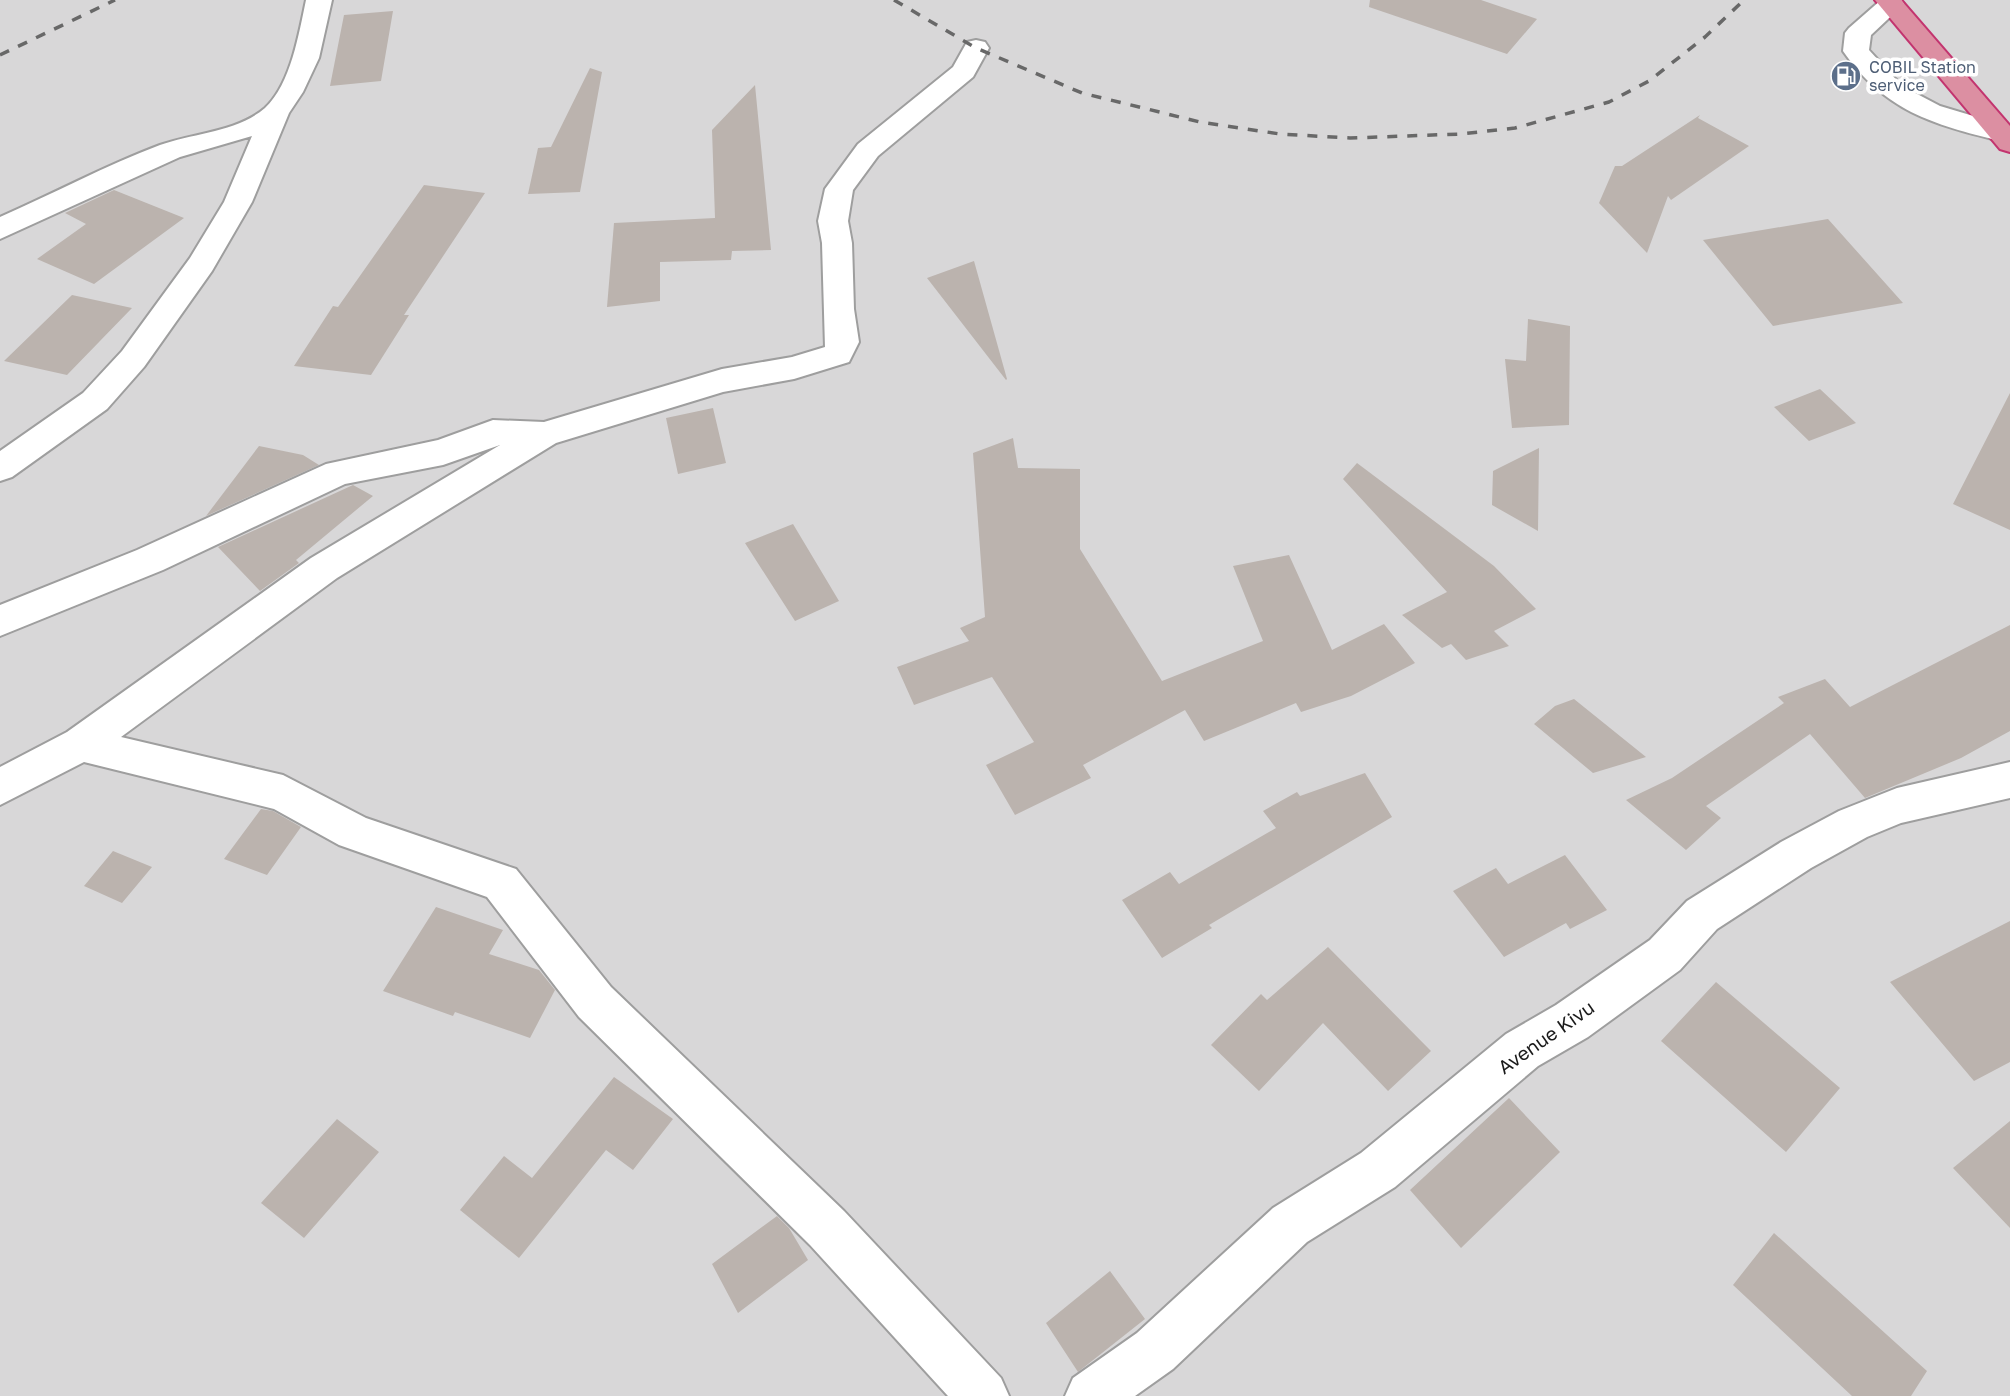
<svg xmlns="http://www.w3.org/2000/svg" width="2010" height="1396" viewBox="0 0 2010 1396" font-family="'Golos Text',sans-serif">
	<style>
		.residential { fill: #d8d7d8 }
		.building { fill: #bbb3ae }
		.lines { fill: none; stroke-linecap: round; stroke-linejoin: round }
		.minor-casing { stroke: #9e9e9e; stroke-width: 4 }
		.highway-casing { stroke: #c3346f; stroke-width: 4 }
		.minor { fill: #fff; fill-rule: evenodd }
		.highway { fill: #dc8fa2; fill-rule: evenodd }
		.rail { stroke: #686868; stroke-width: 3.5; stroke-dasharray: 10 10; stroke-linecap: butt }
		.labels { text-anchor: middle; stroke-width: 7; stroke-linejoin: round; paint-order: stroke }
		.far-service-label { font-size: 16px; fill: #4e5e75; stroke: #fff; text-anchor: start }
		.street-label { font-size: 19px; fill: #1a1a1a; stroke: #fff }
	</style>
	<rect width="100%" height="100%" fill="#ebe7e1"/>
	<path class="residential" d="M0,0H2010V1396H0Z"/>
	<path class="building" d="M1370,0H1481L1537,19L1507,54L1369,7Z
		M393,11L381,81L330,86L344,15Z
		M590,68L602,72L580,192L528,194L538,148L551,147Z
		M755,85L771,250L732,251L731,260L660,262V301L607,307L614,223L715,218L712,130Z
		M1700,115L1698,118L1749,146L1671,200L1668,196L1647,253L1599,203L1615,166H1622Z
		M424,185L485,193L404,315H409L371,375L294,366L333,306L338,307Z
		M114,190L184,218L94,284L37,259L86,224L65,213Z
		M1828,219L1903,303L1773,326L1703,240Z
		M974,261L1007,379L1006,380L927,278Z
		M72,295L132,308L67,375L4,361Z
		M1528,319L1570,326L1569,425L1512,428L1505,359L1526,361Z
		M1820,389L1856,423L1809,441L1774,407Z
		M2010,393V530L1953,504Z
		M713,408L726,463L678,474L666,418Z
		M1013,438L1018,468L1080,469V549L1162,681L1263,641L1233,566L1289,555L1332,650L1384,624L1415,663L1351,696L1301,712L1296,703L1204,741L1185,710L1083,765L1091,778L1015,815L986,765L1034,742L992,677L914,705L897,667L969,641L960,628L985,617L973,453Z
		M259,446L303,455L319,465L206,516Z
		M1539,448L1538,531L1492,505L1493,471Z
		M1357,463L1494,566L1536,609L1494,631L1509,646L1466,660L1451,644L1442,648L1402,615L1447,592L1343,479Z
		M353,485L373,496L296,560L299,563L260,591L218,547Z
		M793,524L839,601L795,621L745,543Z
		M2010,625V731L1961,758L1865,798L1810,734L1706,806L1721,818L1686,850L1626,800L1672,778L1784,703L1778,697L1825,679L1850,707Z
		M1574,699L1646,757L1593,773L1534,724L1555,706Z
		M1365,773L1392,817L1209,925L1212,928L1162,958L1122,900L1170,872L1179,884L1276,828L1263,811L1297,792L1300,796Z
		M261,809L273,811L301,827L267,875L224,859Z
		M113,851L152,867L122,903L84,886Z
		M1565,855L1607,910L1570,929L1566,923L1504,957L1453,891L1496,868L1508,884Z
		M436,907L503,930L489,954L539,970L555,990L530,1038L455,1012L453,1016L383,991Z
		M2010,921V1062L1974,1081L1890,982Z
		M1328,947L1431,1051L1388,1091L1323,1023L1259,1091L1211,1045L1261,994L1267,1000Z
		M1716,982L1840,1088L1786,1152L1661,1041Z
		M614,1077L673,1119L633,1170L606,1150L519,1258L460,1210L504,1156L532,1178Z
		M1509,1098L1560,1152L1461,1248L1410,1190Z
		M337,1119L379,1152L304,1238L261,1203Z
		M2010,1121V1228L1953,1168Z
		M777,1216L789,1228L808,1260L738,1313L712,1264Z
		M1774,1233L1927,1371L1911,1396H1852L1733,1285Z
		M1110,1271L1145,1319L1078,1372L1046,1323Z"/>
	<g class="lines">
		<g class="minor-casing">
			<path id="minor" d="M306,0H332L319,58L303,92L289,113L252,202L212,271L144,367L107,409L12,477L0,481V451L83,393L122,351L190,258L224,202L252,136L180,157L0,239V217C53,194 106,165 160,145C193,133 237,132 265,108C291,84 299,33 306,0Z
				M1881,0H1901L1904,4L1871,35L1869,50L1902,86L1940,106L2010,127V139L2000,141C1932,124 1885,111 1843,51L1845,33L1849,28Z
				M976,40L985,42L989,48L973,77L878,156L853,190L848,221L852,243L854,309L859,342L849,362L794,379L723,392L556,443L337,578L121,737L283,775L366,818L516,869L611,987L844,1211L1001,1378L1009,1396H948L810,1245L579,1017L487,897L339,845L274,809L84,762L0,805V767L67,732L311,558L500,445L443,465L345,484L163,570L0,636V605L137,550L326,464L438,440L493,420L544,422L722,369L792,357L825,347L822,243L818,221L825,189L858,144L953,67L967,42Z
				M2010,762V798L1901,823L1867,837L1811,868L1717,929L1680,970L1588,1037L1538,1066L1395,1187L1307,1242L1173,1369L1135,1396H1065L1073,1378L1137,1333L1273,1208L1361,1153L1506,1034L1556,1005L1650,940L1687,901L1781,842L1839,811L1897,788Z"/>
		</g>
		<g class="highway-casing">
			<path id="highway" d="M1875,0H1901L2010,126V152L2000,149Z"/>
		</g>
		<use href="#minor" class="minor"/>
		<use href="#highway" class="highway"/>
		<path class="rail" d="M894,0L976,48L1082,93L1200,122L1280,134L1350,138L1461,134L1515,128L1609,102L1649,81L1705,37L1744,0
			M0,55L115,0"/>
	</g>
	<defs>
		<g id="fuel-disc" transform="scale(1.575)"><circle r="9.5" fill="#5c6f8a" stroke="#fff"/><path d="M-5.5-6h7V0h2V4h1.3V-2.5L3-4.5l.8-.8L6-3V5H2.5V1h-1V6h-7ZM-4.2-4.7v3.2H.2V-4.7Z" fill="#fff"/></g>
	</defs>
	<g fill-rule="evenodd">
		<use href="#fuel-disc" x="1846" y="76"/>
	</g>
	<g class="labels">
		<g class="far-service-label">
			<text x="1869" y="73">COBIL Station<tspan x="1869" dy="18">service</tspan></text>
		</g>
		<g class="street-label">
			<text transform="translate(1546 1037) rotate(-35)" y="7">Avenue Kivu</text>
		</g>
	</g>
</svg>
